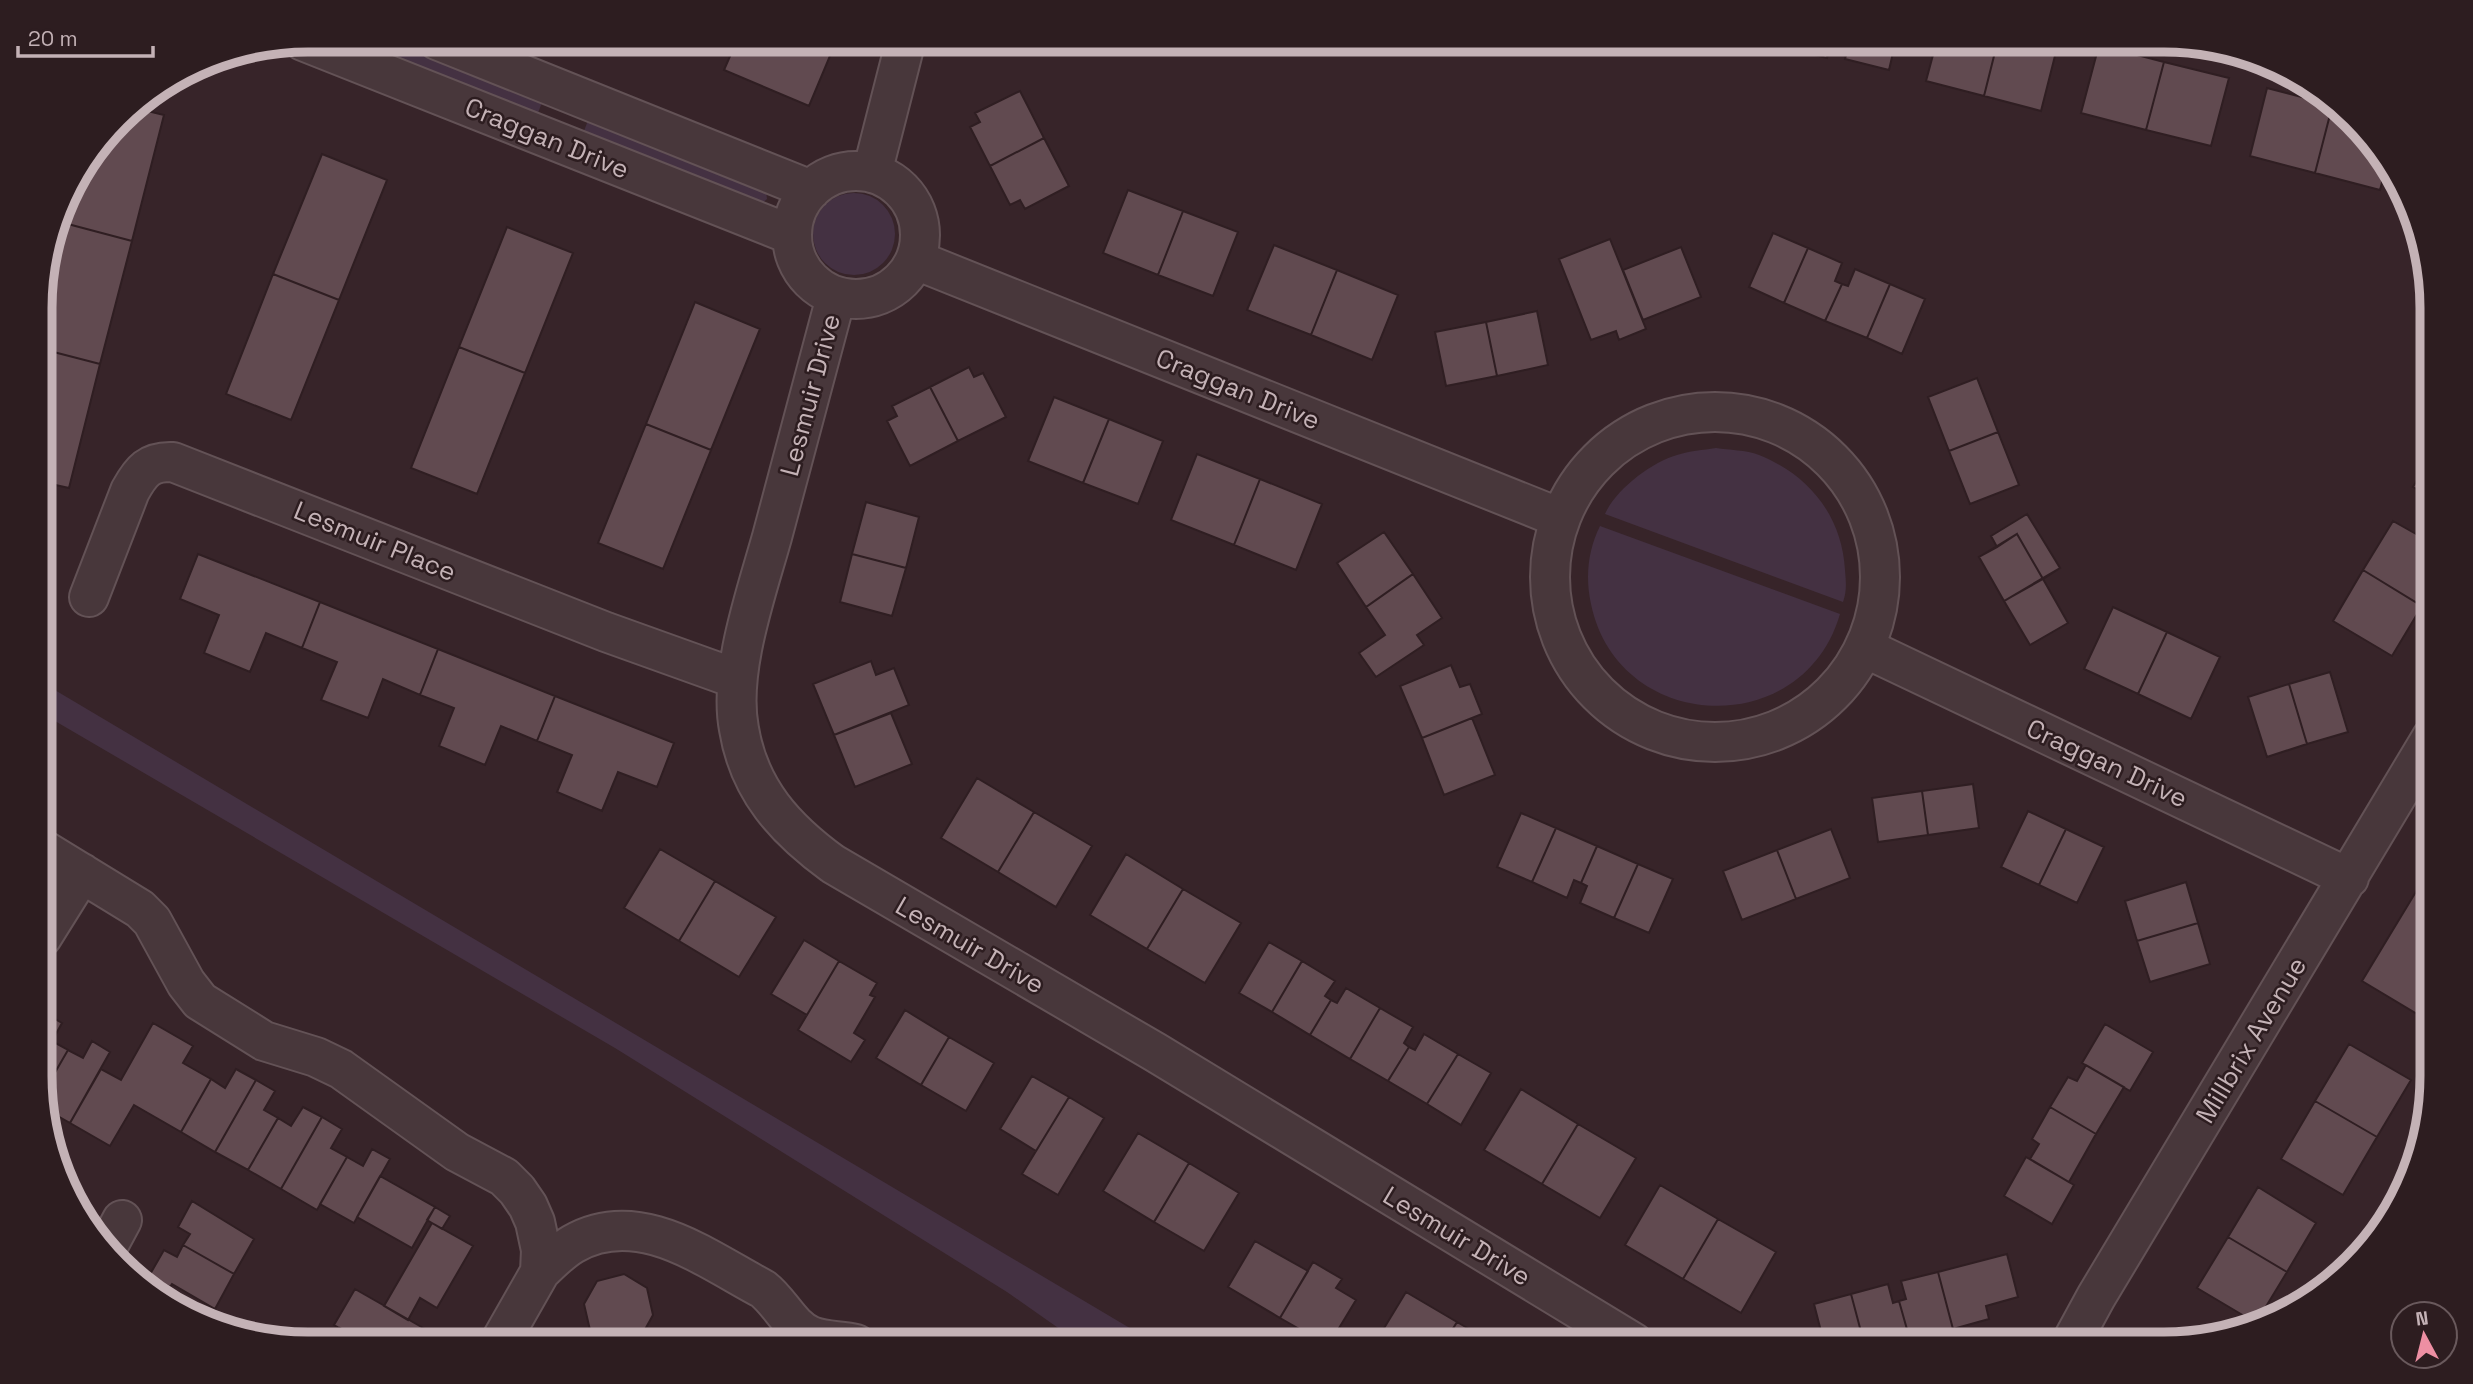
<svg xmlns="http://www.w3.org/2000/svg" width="2473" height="1384" viewBox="0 0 2473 1384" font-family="'Space Grotesk',sans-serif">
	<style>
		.green { fill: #443142 }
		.building { fill: #614a50; stroke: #2f1e22; stroke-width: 2 }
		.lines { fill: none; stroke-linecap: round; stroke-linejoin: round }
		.minor-casing { stroke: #635256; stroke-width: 42 }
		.minor { stroke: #48373b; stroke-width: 38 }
		.labels { text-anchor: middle; stroke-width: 5; stroke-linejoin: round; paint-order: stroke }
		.street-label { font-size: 26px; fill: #c4b2b6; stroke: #2d1d20 }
		.rim { fill: none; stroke: #c4b2b6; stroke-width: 9 }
	</style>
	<rect width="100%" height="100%" fill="#372429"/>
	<path class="green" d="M343,40H395L543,100L536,118Z
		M589,118L766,191L767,199L761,204L582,136Z
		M813 234a41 41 0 1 1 82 0a41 41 0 1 1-82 0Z
		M1716,448C1729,450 1746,450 1759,455C1809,475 1842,516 1845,570C1846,582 1847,591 1843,602L1605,514C1616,489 1652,462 1677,455C1689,451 1703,450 1716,448Z
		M1600,526L1840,614C1803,742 1618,734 1591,604C1585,577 1588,550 1600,526Z
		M42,683H43L1155,1343L1081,1344L1007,1292L615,1048L43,714Z"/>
	<path class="building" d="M737,40H826L835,44L809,106L724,70Z
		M1005,40H1044L1041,50Z
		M1756,40H1793L1791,49Z
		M1793,40H1850L1846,54L1829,50L1827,58L1791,49Z
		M1850,40H1896L1889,70L1845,59Z
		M1937,40H1998L1984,96L1926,81Z
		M1998,40H2042L2058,44L2041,111L1984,96Z
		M2099,45L2164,62L2146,130L2081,113Z
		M2164,62L2229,78L2211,146L2146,130Z
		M2267,88L2329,104L2332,107L2315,173L2250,156Z
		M1020,91L1044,138L990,166L970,127L980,122L975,113Z
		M131,107L164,115L132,241L64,223L75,180Z
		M2332,107L2388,160L2380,190L2315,173Z
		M1044,138L1069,186L1025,209L1020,200L1010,205L990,166Z
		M322,154L387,180L339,300L273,274Z
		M1128,190L1183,211L1158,275L1103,253Z
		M1183,211L1238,232L1213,296L1158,275Z
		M64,223L132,241L100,364L42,349V310Z
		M507,227L573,253L525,373L459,347Z
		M1773,233L1808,248L1784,303L1749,287Z
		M1610,239L1646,329L1619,340L1616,331L1591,340L1559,259Z
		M1274,245L1337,270L1311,335L1247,310Z
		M1681,247L1701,297L1643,320L1623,270Z
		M1808,248L1842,263L1835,281L1842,284L1825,321L1784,303Z
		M1855,269L1890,284L1867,338L1825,321L1842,284L1848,286Z
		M1337,270L1398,295L1372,360L1311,335Z
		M273,274L339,300L291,420L226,394Z
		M1890,284L1925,299L1902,354L1867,338Z
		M695,302L760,329L711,450L646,424Z
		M1537,311L1548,365L1497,376L1486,322Z
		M1486,322L1497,376L1446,386L1435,332Z
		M459,347L525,373L477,494L411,468Z
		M42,349L100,364L69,488L42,482Z
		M969,367L974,377L983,373L1006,417L958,441L930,387Z
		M1977,378L1998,432L1949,451L1928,397Z
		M930,387L958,441L910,466L887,421L897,416L892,406Z
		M1054,397L1109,419L1083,483L1028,461Z
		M1109,419L1163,441L1138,504L1083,483Z
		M646,424L711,450L663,569L598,543Z
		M1998,432L2019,485L1970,504L1949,451Z
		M1197,454L1260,479L1234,545L1171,520Z
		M2432,455V498L2413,487Z
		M1260,479L1322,504L1296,570L1234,545Z
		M866,502L919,517L906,568L852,554Z
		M2027,514L2060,568L2043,579L2017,534L1997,547L1991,536Z
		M2027,514L2060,568L2004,601L1979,557L1997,547L1991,536Z
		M2393,521L2432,543V588L2422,606L2363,570Z
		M1384,532L1413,574L1366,607L1337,563Z
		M2017,534L2043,579L2004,601L1979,557Z
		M198,554L320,602L302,648L266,633L250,672L204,653L219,615L180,599Z
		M852,554L906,568L892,616L840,602Z
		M2363,570L2422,606L2392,656L2333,621Z
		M1413,574L1442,618L1417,635L1424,645L1376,677L1359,653L1385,635L1366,607Z
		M2043,579L2068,623L2030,645L2004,601Z
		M320,602L438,649L420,695L383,679L368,718L321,700L337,662L302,648Z
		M2113,607L2167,632L2138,694L2084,669Z
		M2167,632L2220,657L2191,719L2138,694Z
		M438,649L555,696L537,741L501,726L485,765L439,746L454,708L420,695Z
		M871,661L876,675L894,668L909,705L834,735L813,684Z
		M1451,665L1460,687L1470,684L1482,714L1422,738L1400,686Z
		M2330,672L2348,732L2307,744L2289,684Z
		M2289,684L2307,744L2267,757L2248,697Z
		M555,696L674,743L657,787L618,772L602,811L557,792L572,755L537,741Z
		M891,713L912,764L855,787L834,735Z
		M1472,718L1495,775L1444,795L1422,738Z
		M977,778L1034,812L998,872L941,838Z
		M1973,784L1979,828L1928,835L1922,791Z
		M1922,791L1928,835L1878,842L1872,798Z
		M2028,811L2066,829L2039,885L2001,867Z
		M1034,812L1092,846L1056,907L998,872Z
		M1521,813L1556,828L1532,882L1497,867Z
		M1556,828L1597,846L1581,883L1574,880L1567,898L1532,882Z
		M1831,829L1850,878L1796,899L1777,850Z
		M2066,829L2104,847L2077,903L2039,885Z
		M1597,846L1638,864L1614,918L1580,903L1587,886L1581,883Z
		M660,849L715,881L679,941L624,908Z
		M1777,850L1796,899L1742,920L1723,871Z
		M1126,854L1183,889L1147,949L1090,915Z
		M1638,864L1673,879L1649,933L1614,918Z
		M715,881L776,917L739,977L679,941Z
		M2186,882L2198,923L2137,941L2125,901Z
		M2420,885L2432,892V1023L2362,981Z
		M1183,889L1241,923L1205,983L1147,949Z
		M2198,923L2210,964L2150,982L2137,941Z
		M804,940L839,961L807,1015L771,994Z
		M1269,942L1302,961L1272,1012L1239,993Z
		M839,961L877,983L870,995L875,997L854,1033L865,1040L851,1062L798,1030Z
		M1302,961L1335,981L1325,996L1331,1000L1310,1035L1272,1012Z
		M1346,988L1380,1008L1350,1059L1310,1035L1331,1000L1337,1003Z
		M1380,1008L1413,1027L1404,1043L1409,1047L1388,1081L1350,1059Z
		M905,1010L949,1037L921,1085L876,1058Z
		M43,1012L62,1023L52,1041L68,1050L42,1095Z
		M153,1023L193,1046L183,1063L211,1079L181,1132L134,1105L110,1146L70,1123L101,1069L121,1080Z
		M2105,1024L2153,1052L2130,1091L2082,1063Z
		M1424,1034L1458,1054L1427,1104L1388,1081L1409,1047L1415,1050Z
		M949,1037L994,1063L966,1111L921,1085Z
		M92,1041L110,1052L70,1123L42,1107V1095L68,1050L83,1058Z
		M2349,1044L2411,1080L2377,1137L2315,1101Z
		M1458,1054L1491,1073L1461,1125L1427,1104Z
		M2086,1065L2124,1087L2096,1134L2050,1107L2068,1077L2077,1081Z
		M236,1069L256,1080L215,1152L181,1132L211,1079L225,1088Z
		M1032,1076L1069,1097L1036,1151L1000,1129Z
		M256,1080L275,1091L264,1110L278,1118L248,1170L215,1152Z
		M1521,1089L1578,1124L1542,1184L1484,1150Z
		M1069,1097L1104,1118L1058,1195L1022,1174Z
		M2315,1101L2377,1137L2343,1195L2281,1159Z
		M303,1107L322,1117L281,1189L248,1170L278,1118L291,1126Z
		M2050,1107L2096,1134L2069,1182L2030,1159L2039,1144L2032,1139Z
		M322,1117L342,1129L331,1148L347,1157L317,1210L281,1189Z
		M1578,1124L1636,1158L1600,1218L1542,1184Z
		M1138,1133L1189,1163L1154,1222L1103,1191Z
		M372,1149L390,1159L354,1223L320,1204L347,1157L363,1166Z
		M2026,1157L2074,1185L2052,1224L2004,1196Z
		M1189,1163L1239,1193L1204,1251L1154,1222Z
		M380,1176L435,1207L412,1248L357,1217Z
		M1660,1185L1718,1219L1683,1279L1625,1245Z
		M2258,1187L2316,1223L2287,1272L2228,1237Z
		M192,1201L254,1239L234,1274L183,1245L190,1234L178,1227Z
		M435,1207L450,1216L442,1229L427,1220Z
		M1718,1219L1776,1252L1741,1313L1683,1279Z
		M432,1223L473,1246L437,1308L420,1298L408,1320L384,1306Z
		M2228,1237L2287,1272L2256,1323L2197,1288Z
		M1255,1241L1308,1271L1280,1318L1228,1287Z
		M183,1245L234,1274L215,1309L172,1284L170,1287L149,1276L164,1250L177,1257Z
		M2007,1254L2018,1297L1986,1306L1989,1319L1953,1329L1938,1272Z
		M1313,1262L1342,1279L1336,1288L1356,1300L1330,1343H1324L1280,1318Z
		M1938,1272L1953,1329L1910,1340L1899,1301L1906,1299L1901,1281Z
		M624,1274L647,1288L653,1315L637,1344H577L582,1342L590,1330L584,1304L597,1281Z
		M1888,1284L1893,1303L1899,1301L1910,1340L1896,1343H1864L1851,1294Z
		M355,1289L425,1329L416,1344L399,1335L394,1344H367L334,1325Z
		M1406,1292L1457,1322L1444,1343H1375Z
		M1851,1294L1864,1343H1824L1814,1304Z
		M1457,1322L1493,1343H1444Z
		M340,1328L367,1344H331Z"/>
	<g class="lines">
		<g class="minor-casing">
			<path id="minor" d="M437,40L811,190
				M303,41L792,235
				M792 235a64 64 0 1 1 128 0a64 64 0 1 1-128 0Z
				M872,173L906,40
				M916,260L1560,518
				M836,297C815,377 793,457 772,537C756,594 728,672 739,729C749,790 785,829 833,864L1155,1052L1634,1343
				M1550 577a165 165 0 1 1 330 0a165 165 0 1 1-330 0Z
				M89,597L130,491C141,471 149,461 173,462L606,632L737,679
				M1865,648L2349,878
				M42,849L140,909L152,921L186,983L200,1001L264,1041L316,1057L341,1069L457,1152L504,1177L517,1190L528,1206L535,1222L541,1250L540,1272L499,1344
				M42,937L82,873
				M108,1246L122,1220
				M540,1272C550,1262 561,1251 573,1244C639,1206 706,1259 763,1289C781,1303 790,1327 811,1336C826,1342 841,1340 856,1344
				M2071,1343L2096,1297L2432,737"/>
		</g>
		<use href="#minor" class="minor"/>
	</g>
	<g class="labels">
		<g class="street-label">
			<text transform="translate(547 138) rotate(22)" y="9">Craggan Drive</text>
			<text transform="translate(1238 389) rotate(22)" y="9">Craggan Drive</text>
			<text transform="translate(810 395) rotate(-75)" y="9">Lesmuir Drive</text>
			<text transform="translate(375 541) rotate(22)" y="9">Lesmuir Place</text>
			<text transform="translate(2107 763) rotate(25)" y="9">Craggan Drive</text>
			<text transform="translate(970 945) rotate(30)" y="9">Lesmuir Drive</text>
			<text transform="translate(2251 1040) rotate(-59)" y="9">Millbrix Avenue</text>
			<text transform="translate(1457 1236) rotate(31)" y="9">Lesmuir Drive</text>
		</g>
	</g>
	<path d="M0 0H2473V1384H0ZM308 52H2164A256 256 0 0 1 2420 308V1076A256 256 0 0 1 2164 1332H308A256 256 0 0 1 52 1076V308A256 256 0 0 1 308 52Z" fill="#2d1d20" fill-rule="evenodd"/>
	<path class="rim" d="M308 52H2164A256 256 0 0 1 2420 308V1076A256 256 0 0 1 2164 1332H308A256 256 0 0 1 52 1076V308A256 256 0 0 1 308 52Z"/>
	<g transform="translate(2424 1335) rotate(353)"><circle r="33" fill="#2d1d20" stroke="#69595c" stroke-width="2"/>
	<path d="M0-5L12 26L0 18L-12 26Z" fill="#ed8fa3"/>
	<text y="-10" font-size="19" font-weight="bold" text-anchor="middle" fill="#c4b2b6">N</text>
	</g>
	<path d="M18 46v10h135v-10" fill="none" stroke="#c4b2b6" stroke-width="3.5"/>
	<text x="28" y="46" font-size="21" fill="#c4b2b6" stroke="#2d1d20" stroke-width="5" paint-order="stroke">20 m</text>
</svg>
